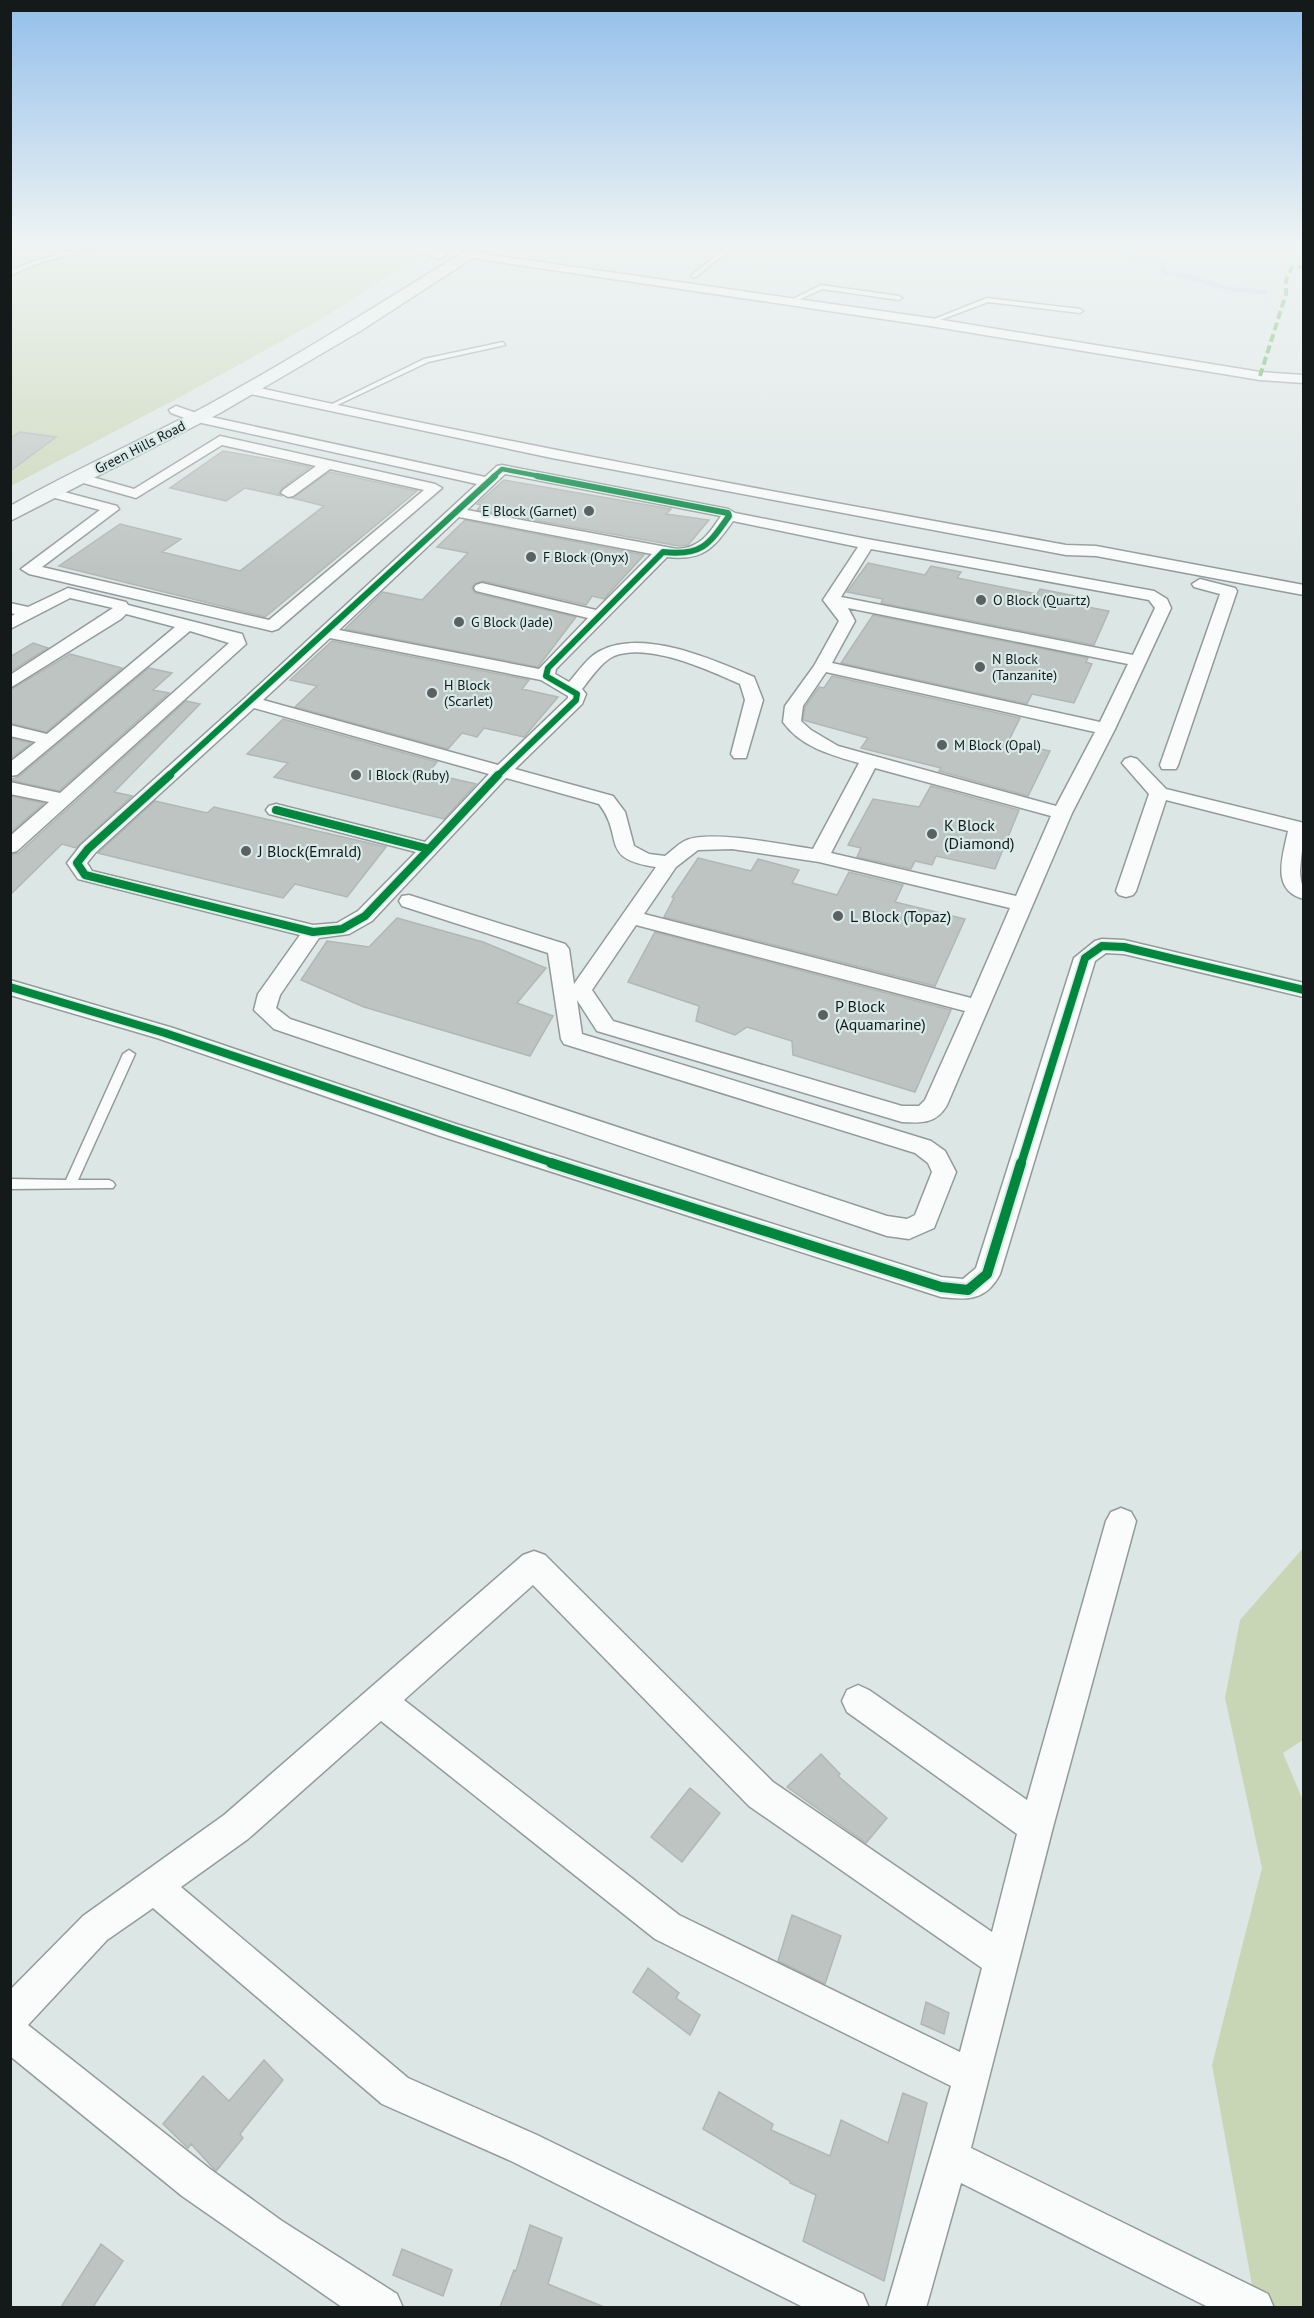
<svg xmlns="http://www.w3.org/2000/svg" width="1314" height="2318" viewBox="0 0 1314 2318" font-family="'PT Sans',sans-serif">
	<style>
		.green { fill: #c9d6b6 }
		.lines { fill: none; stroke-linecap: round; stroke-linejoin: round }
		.stream { stroke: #b3d0f0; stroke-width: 4.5 }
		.building { fill: #bdc4c1; stroke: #b0b7b4; stroke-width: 1.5 }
		.lane-casing { stroke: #939b9a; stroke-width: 3 }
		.street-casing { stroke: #939b9a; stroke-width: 3 }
		.secondary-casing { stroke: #939b9a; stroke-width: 3 }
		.lane { fill: #fafbfb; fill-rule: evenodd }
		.street { fill: #fafbfb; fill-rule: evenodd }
		.secondary { fill: #eff4f5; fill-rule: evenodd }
		.quiet { stroke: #51a942; stroke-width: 4; stroke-dasharray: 8 4; stroke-linecap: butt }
		.cycleway-far3-casing { stroke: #d8eae7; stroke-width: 7 }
		.cycleway-far2-casing { stroke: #d8eae7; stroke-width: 8 }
		.cycleway-far1-casing { stroke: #d8eae7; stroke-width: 11 }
		.cycleway-casing { stroke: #d8eae7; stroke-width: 14 }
		.cycleway-far3 { stroke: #00873e; stroke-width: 4.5 }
		.cycleway-far2 { stroke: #00873e; stroke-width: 6 }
		.cycleway-far1 { stroke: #00873e; stroke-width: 8 }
		.cycleway { stroke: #00873e; stroke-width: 10 }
		.poi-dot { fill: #5a6160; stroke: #d8eae7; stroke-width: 2 }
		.labels { text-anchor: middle; stroke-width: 4.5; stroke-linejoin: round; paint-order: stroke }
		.far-street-label { font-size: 14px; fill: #141a19; stroke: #d8eae7 }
		.far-poi-label { font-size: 14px; fill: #141a19; stroke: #d8eae7; text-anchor: start }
		.poi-label { font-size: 16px; fill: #141a19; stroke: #d8eae7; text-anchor: start }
	</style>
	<rect width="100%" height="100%" fill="#dce6e4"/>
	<path class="green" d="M11,246H382L416,258L318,321L180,397L11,486Z
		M1303,1548V1740L1283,1753L1304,1803L1303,2307H1256L1212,2065L1262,1868L1225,1698L1240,1620Z"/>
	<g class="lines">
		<path class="stream" d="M1126,246V252L1141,258L1166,260L1161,269L1166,273L1189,277L1228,289L1265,292"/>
	</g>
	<path class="building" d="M20,432L56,437L10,471V438Z
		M223,451L280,461L310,467L282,488L279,494L282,496L245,488L226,501L170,488Z
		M330,472L417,491L265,617L59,566L120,524L181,539L162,552L240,571L324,506L292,498Z
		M504,480L671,509L666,514L709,520L688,545L679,546L477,510L481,505L477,504Z
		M465,520L644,555L604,599L592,596L586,605L483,581L474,584L472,589L475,593L576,617L538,667L345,629L383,592L422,600L468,553L437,547Z
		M868,563L925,575L931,566L961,572L957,578L1037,594L1040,589L1076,596L1072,604L1109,611L1094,645L881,603L883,599L847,592Z
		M873,615L1088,658L1086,662L1092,664L1074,703L1032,694L1027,704L841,663Z
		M332,641L529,680L522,689L558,697L524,737L484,728L477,737L462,733L448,749L295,707L317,686L290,680Z
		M33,643L48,648L10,672V657Z
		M70,654L122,668L46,732L10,723V690Z
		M149,668L172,673L153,690L169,693L59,791L10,780L18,777Z
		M832,676L1020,718L1008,742L1050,751L1028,796L939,771L941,768L861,748L868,738L803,720L805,707L819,687L824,688Z
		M186,701L200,704L114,792L132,796L76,848L62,844L10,895V855L19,853Z
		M283,719L437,762L428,773L476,784L444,819L274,777L288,763L247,754Z
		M10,738L31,743L10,759Z
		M931,786L1019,810L995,869L936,856L932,865L915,861L911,869L857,857L861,848L848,845L873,799L919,807Z
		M10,796L44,803L10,833Z
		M155,801L207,813L214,807L386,847L347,897L295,884L283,898L98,853Z
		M698,858L751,871L758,859L799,870L792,883L837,895L849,872L903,885L895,902L965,919L935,986L664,917L674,898L672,897Z
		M397,918L483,942L546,968L517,1003L553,1016L530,1056L364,1007L301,980L327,941L369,947Z
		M655,932L928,1004L951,1010L915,1092L793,1055L792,1041L747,1027L735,1035L696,1021L699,1006L628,982Z
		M821,1754L840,1774L838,1776L887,1818L866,1843L787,1787Z
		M690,1788L720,1813L682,1862L651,1837Z
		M792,1915L841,1936L825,1984L778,1961Z
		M648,1968L679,1993L676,1998L700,2015L690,2035L633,1992Z
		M926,2002L949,2013L944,2034L921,2024Z
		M264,2060L283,2080L240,2134L243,2138L216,2171L191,2144L188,2148L163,2124L203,2076L229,2101Z
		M719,2092L773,2124L771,2130L830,2156L841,2120L888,2143L903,2093L927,2103L884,2281L803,2241L816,2195L790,2183V2181L703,2129Z
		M530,2225L562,2238L548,2284L604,2307H500L514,2270L516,2271Z
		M101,2244L123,2261L93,2307H61Z
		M402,2249L452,2270L443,2296L393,2275Z"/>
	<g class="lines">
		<g class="lane-casing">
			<path id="lane" d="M90,246H98L36,264L10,275V271L32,262Z
				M728,246H734L696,277H692V275Z
				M821,285L899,296L902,298L899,300L822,289L792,303L787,302Z
				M987,298L1080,309L1083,311L1080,313L988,302L932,323L927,322Z
				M503,342L505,345L428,362L329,409L324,408L424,359Z
				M129,1050L135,1054L78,1180H109L113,1182L115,1185L113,1188L10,1189V1179L66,1180L123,1054Z"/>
		</g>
		<g class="street-casing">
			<path id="street" d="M469,252L930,318L1260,372L1304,375V383L1260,380L930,326L465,257V253Z
				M246,385C518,446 792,495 1066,545L1096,546L1304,585V595L1096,556L1066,555L552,458L241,392L239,389Z
				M176,406L202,415L485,477L497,466L502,465L728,509L735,513L867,539L1154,591L1167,599L1171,608L1115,729L1072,813L947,1105C936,1124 922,1123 902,1122L597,1031L577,1000L582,1034L931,1141L945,1151L956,1172L934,1228L909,1239L887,1236L274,1029L254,1010L258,994L300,935L78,879L67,863L81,845L245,698L477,484L193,421L171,413L169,410ZM505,474L721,516C709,534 700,548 677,549L467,510ZM459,517L652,554L596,610L482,583L476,585L474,588L476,591L588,618L539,669L339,630ZM733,521L858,547L823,600L839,621L814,666L785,706L783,722C801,747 831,755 859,763L813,849C786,845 711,830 687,840C679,843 672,851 665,856L649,854L634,846L625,812L613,796L515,769L582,704L586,694L582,689C591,678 601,662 614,656C648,642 709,670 740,684L745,700L731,754L734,758H746L763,700L754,677C714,660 645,629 602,650C588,656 579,671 569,682L555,674L556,669L667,557C703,561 713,549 733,521ZM871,549L1149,600L1155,608L1133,655L841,597ZM848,608L1128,664L1100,722L832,663L855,621ZM330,638L541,680L568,696V698L498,765L263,700ZM826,672L1095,732L1056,806L838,746L811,730L801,721L803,706ZM254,708L489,774L425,842L276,804L269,806L266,810L269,814L416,852L358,911L337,923L313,925L92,871L87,863L95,853ZM875,768L1051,816L1016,896L831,853ZM506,778L599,804C625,837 598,859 656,867L574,984L569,949L565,944L409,895L402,896L399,901L402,906L548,953L561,1039L564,1044L915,1153L928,1163L932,1172L915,1215L907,1219L887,1216L290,1019L276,1008L280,995L319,938L349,934L372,921ZM732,849L819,862L1010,908L971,998L644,914L676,867L698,850ZM636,925L965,1011L925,1100L919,1106H902L613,1021L592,990Z
				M220,436L435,484L442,488L278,629L272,631L29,574L21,569L100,510L44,495L42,492L49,488L117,506L119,509L42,567L269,620L424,490L330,469L293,496L288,497L281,493L283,490L316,466L222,445L136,498L73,480L71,477L78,473L134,489Z
				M1200,579L1235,588L1237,591L1178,765L1176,769H1162L1160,765L1220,594L1194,587L1192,584Z
				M68,588L126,602L128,605L242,634L246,644L17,851L10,853V836L49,802L10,794V782L60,793L229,643L190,631L17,775L10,776V762L36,742L10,736V725L47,734L175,627L126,614L121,619L10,688V675L113,608L70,598L10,629V617L15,614L10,613V603L28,607Z
				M1131,757L1137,759L1166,789L1304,823C1304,839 1301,855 1300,871C1300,880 1304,889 1304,899C1270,890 1283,856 1288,831L1166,800L1136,891L1133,895L1126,897L1119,895L1116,891L1149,794L1122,763L1125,759Z
				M1102,939L1124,940L1304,983V997L1124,954L1106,953L1095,961L1000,1274C986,1301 967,1300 941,1297L440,1136L157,1038L10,995V980L173,1028L456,1124L941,1277L963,1279L976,1268L1074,958L1095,941Z
				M1121,1508L1131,1512L1136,1521L1053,1827L971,2148L1268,2294L1274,2308H1210L961,2183L926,2308H886L951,2086L655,1939L381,1721L248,1839L181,1887L408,2078L537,2135L863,2294L869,2308H805L511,2161L382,2104L153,1908L107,1940L28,2025L210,2169L282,2221L397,2294L403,2308H343L339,2305L182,2196L10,2056V1990L83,1916L224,1815L523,1555L534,1551L545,1555L773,1782L992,1932L1017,1834L847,1712L842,1701L847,1690L858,1685L869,1690L1027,1800L1106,1521L1111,1512ZM533,1585L749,1806L982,1968L960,2052L679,1915L404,1700Z"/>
		</g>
		<g class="secondary-casing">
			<path id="secondary" d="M406,246C419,245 437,244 447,254L439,259L409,249Z
				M473,246H491L362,330L220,413L10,521V506C75,469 143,440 208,405C299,355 386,300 473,246Z"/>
		</g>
		<use href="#lane" class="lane"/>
		<use href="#street" class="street"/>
		<use href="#secondary" class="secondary"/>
		<path class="quiet" d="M1260,376L1286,294V280L1292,267H1304"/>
		<g class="cycleway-far3-casing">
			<path id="cycleway-far3" d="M493,477L502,469L544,477"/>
		</g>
		<g class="cycleway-far2-casing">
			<path id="cycleway-far2" d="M168,776L495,476
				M497,776L576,700L577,694L546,676L548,668L663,552C701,556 708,546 729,516L728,513L537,476"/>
		</g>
		<g class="cycleway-far1-casing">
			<path id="cycleway-far1" d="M170,775L88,849L77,863L85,875L313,932L342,929L365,916L429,849
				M276,810L429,849
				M429,849L498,775
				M10,987L165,1033L556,1164
				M1021,1164L1085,958L1102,946L1124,947L1304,990"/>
		</g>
		<g class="cycleway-casing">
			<path id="cycleway" d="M551,1163L941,1287L968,1290L987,1274L1021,1163"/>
		</g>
		<use href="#cycleway-far3" class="cycleway-far3"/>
		<use href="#cycleway-far2" class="cycleway-far2"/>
		<use href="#cycleway-far1" class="cycleway-far1"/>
		<use href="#cycleway" class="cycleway"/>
	</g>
	<linearGradient id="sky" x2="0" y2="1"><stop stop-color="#93bfeb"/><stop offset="0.43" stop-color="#eff4f3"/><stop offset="1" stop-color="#eff4f3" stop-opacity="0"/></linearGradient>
	<rect width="1314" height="570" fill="url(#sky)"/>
	<g class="poi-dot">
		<circle cx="589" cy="511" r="6"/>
		<circle cx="531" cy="557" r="6"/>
		<circle cx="981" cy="600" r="6"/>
		<circle cx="459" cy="622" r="6"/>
		<circle cx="980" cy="667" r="6"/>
		<circle cx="432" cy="693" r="6"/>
		<circle cx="942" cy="745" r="6"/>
		<circle cx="356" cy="775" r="6"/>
		<circle cx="932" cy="834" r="6"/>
		<circle cx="246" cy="851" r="6"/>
		<circle cx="838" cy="916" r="6"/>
		<circle cx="823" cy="1015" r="6"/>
	</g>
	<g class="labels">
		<g class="far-street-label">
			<text transform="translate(140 447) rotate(-27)" y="5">Green Hills Road</text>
		</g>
		<g class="far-poi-label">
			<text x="577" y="516" text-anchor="end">E Block (Garnet)</text>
			<text x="543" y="562">F Block (Onyx)</text>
			<text x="993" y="605">O Block (Quartz)</text>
			<text x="471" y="627">G Block (Jade)</text>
			<text x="992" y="664">N Block<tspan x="992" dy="16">(Tanzanite)</tspan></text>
			<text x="444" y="690">H Block<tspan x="444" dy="16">(Scarlet)</tspan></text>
			<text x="954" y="750">M Block (Opal)</text>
			<text x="368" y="780">I Block (Ruby)</text>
		</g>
		<g class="poi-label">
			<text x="944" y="831">K Block<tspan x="944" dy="18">(Diamond)</tspan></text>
			<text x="258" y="857">J Block(Emrald)</text>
			<text x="850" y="922">L Block (Topaz)</text>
			<text x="835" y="1012">P Block<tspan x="835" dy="18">(Aquamarine)</tspan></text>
		</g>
	</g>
	<rect width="1314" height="2318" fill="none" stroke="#141a19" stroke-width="24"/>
</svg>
